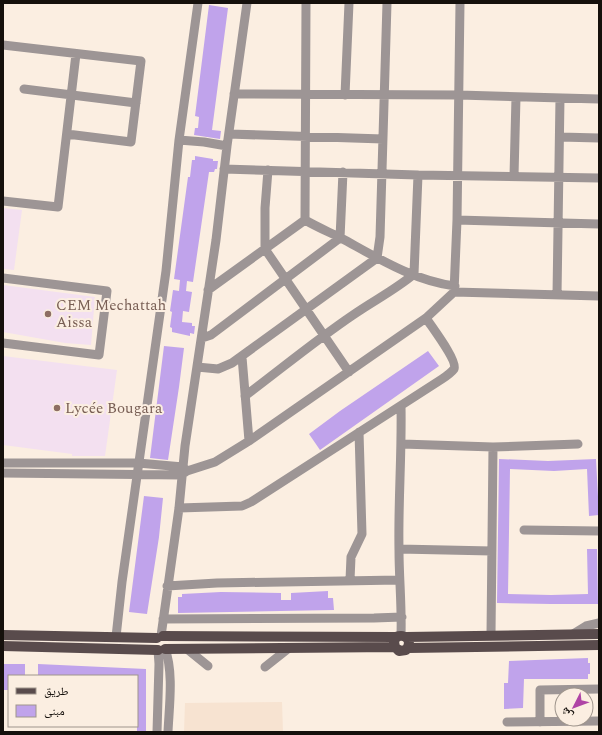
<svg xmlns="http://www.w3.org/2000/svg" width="602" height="735" viewBox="0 0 602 735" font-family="Spectral,'Noto Naskh Arabic',serif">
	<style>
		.built { fill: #f7e3d1 }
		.education { fill: #f3e0f0 }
		.building { fill: #c0a3eb }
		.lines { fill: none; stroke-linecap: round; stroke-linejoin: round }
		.minor { stroke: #9d9595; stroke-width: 9 }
		.major { stroke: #594b4c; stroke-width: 10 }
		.education-dot { fill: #8d6e63; stroke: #fbeee1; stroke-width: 1.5 }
		.labels { text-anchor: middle; stroke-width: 4; stroke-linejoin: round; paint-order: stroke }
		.education-label { font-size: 15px; fill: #785e54; stroke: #fbeee1; text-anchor: start }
	</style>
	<rect width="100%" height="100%" fill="#fbeee1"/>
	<path class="built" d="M282,702L283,732H184L185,703Z"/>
	<path class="education" d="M3,208L22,210L14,270L3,269Z
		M3,285L95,297L91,345L65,343L3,332Z
		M3,356L117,370L105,456H72V454L3,445Z"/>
	<path class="building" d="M209,5L228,8L212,130L221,131L220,139L194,135L195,128H198L199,117L195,116Z
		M195,156L213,159V161H218L217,169H215L214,172H209L193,282L187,281L186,291L192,292L189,312L183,311L182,322L192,323V326H195L194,334L190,333V336L172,332V328L170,327L172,312L170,311L173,290L179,291L180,280L174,279L188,177H190L192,160H195Z
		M164,346L184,348L179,387L168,460L150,458Z
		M428,351L439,366L320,450L309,434L340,411Z
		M499,459L548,461L596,459L599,515L589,516L587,469L554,471L510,469L508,594L551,595L588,594L587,549H597L598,604H551L497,603Z
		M144,496L163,498L159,537L147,614L129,612Z
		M328,591V598H333L334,610L178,613V597H182V594L221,592L281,593V600H291V593Z
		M588,658V663H590V674H588V679H524L523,708L504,709V683H508L509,661Z
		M3,664H25V676H9V690H3Z
		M38,664L146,669V732H137V676H38Z"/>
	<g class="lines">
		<path class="minor" d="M3,45L141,61L131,142L67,134
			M24,89L136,103
			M234,94L459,95L599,99
			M345,95L349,3
			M229,134L383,139
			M560,137L599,138
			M179,140L204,142L227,146
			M224,169L418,175L599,178
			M268,170L265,208V249L349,372
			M514,176L516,97
			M3,201L58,207L76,54
			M305,220L306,3
			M305,220C317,227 329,232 341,238C376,257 414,281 455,286
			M457,220L599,224
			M3,278L107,291L99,355L3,343
			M208,290L305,220
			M454,292L599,296
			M557,295L560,98
			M202,338L211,335L340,238L343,172
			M242,357L249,441
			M197,367L218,369L232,363L377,258L380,237L387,3
			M245,396C281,369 316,340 353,315C373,301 395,290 414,274L418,175
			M401,406C402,454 398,502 399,550C399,578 402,607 401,635
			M402,444L493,447L491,635
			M493,447L578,444
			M3,463H138L183,467L187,471
			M3,473L181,475L187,471L215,462L249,441L426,318L454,292L457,220L460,3
			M179,508L242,506L251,502L442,379C445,377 451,373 454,369C458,361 431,326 426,318
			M524,530L599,531
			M399,549L492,551
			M350,580L351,557L362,534L359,432
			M167,586L217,583L399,580
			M163,619L374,618L402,617
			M573,634L586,626L599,623
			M161,636L179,508L185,446L216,240L227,146L247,3
			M116,637L122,582L166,271L179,140L198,3
			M165,649C174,672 169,708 168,732
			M187,649L208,666
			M265,667L289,648
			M507,722L599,721
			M540,722V690L599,689
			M157,732L159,664L158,650"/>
		<path class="major" d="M3,635L157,638
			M163,636L396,637C406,633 413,641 406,650L399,651L395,647L394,642L396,637
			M406,637L599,634
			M3,646L158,650
			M408,648L599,645
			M165,649L395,647"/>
	</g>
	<g class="education-dot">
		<circle cx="48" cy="314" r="4"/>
		<circle cx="57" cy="408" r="4"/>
	</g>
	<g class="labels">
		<g class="education-label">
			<text x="56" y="310">CEM Mechattah<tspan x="56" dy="17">Aissa</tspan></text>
			<text x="65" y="413">Lycée Bougara</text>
		</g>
	</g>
	<rect width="602" height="735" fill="none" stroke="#15100c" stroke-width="8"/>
	<rect x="8" y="675" width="130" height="52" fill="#fbeee1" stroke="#9f958c"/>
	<rect x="16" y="688" width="20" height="6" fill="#594b4c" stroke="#9f958c"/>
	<text x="44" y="695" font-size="12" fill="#15100c">طريق</text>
	<rect x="16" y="705" width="20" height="12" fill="#c0a3eb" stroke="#9f958c"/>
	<text x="44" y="715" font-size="12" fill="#15100c">مبنى</text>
	<g transform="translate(574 707) rotate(228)"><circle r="19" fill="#fbeee1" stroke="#9f958c"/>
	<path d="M0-3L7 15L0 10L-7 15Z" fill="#af44a5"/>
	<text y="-6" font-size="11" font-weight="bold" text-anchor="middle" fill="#15100c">ش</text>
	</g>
</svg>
